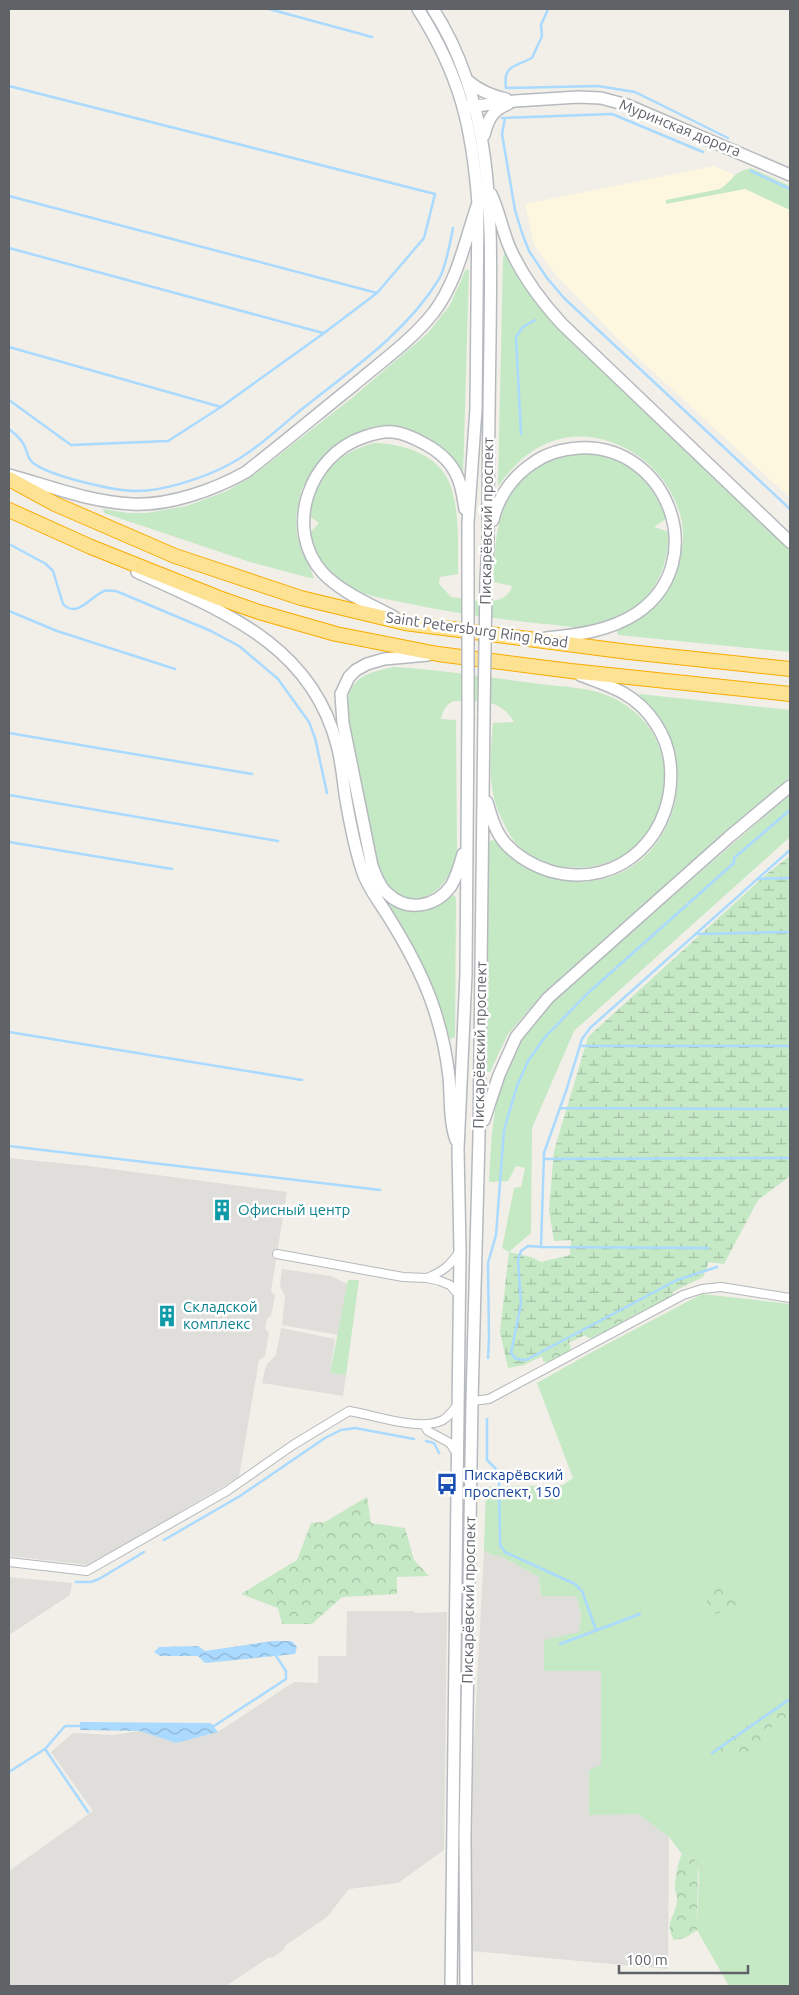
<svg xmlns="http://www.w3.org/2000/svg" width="799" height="1995" viewBox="0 0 799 1995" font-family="Ubuntu,sans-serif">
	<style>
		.commercial { fill: #fef7e0 }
		.industrial { fill: #e0deda }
		.green { fill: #c5e8c5 }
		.forest { fill: url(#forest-crowns) }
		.wetland { fill: url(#wetland-marsh) }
		.water { fill: url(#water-waves) }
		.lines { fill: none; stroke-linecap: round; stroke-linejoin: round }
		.stream { stroke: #aadaff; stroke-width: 2.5 }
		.street-casing { stroke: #b5b8bc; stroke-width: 10 }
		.secondary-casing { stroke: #b6babf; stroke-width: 14 }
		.highway-casing { stroke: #f9ab00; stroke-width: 16 }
		.street { stroke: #fff; stroke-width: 8 }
		.secondary { stroke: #fff; stroke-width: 11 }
		.highway { stroke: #fde293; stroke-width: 14 }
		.secondary-bridge-casing { stroke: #b6babf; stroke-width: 14; stroke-linecap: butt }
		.secondary-bridge { stroke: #fff; stroke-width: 11 }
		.labels { text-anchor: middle; stroke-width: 5; stroke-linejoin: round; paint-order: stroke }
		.street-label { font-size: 15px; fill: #5f6368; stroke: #fff }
		.culture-label { font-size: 15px; fill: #0d838f; stroke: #fff; text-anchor: start }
		.transit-label { font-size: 15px; fill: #164399; stroke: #fff; text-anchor: start }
	</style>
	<defs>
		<pattern id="forest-crowns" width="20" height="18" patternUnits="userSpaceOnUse" patternTransform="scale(1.25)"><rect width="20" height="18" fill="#c5e8c5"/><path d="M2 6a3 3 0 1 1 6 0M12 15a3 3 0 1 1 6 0" fill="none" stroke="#a3c0a4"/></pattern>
		<pattern id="wetland-marsh" width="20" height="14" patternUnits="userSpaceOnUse" patternTransform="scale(1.25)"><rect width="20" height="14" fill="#c5e8c5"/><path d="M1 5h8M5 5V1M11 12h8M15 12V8" fill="none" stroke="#a3c0a4"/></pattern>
		<pattern id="water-waves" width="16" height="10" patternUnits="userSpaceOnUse" patternTransform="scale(1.25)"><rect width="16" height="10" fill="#aadaff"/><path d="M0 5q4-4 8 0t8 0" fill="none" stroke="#8eb4d2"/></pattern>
	</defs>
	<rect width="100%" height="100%" fill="#f1efe8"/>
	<path class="commercial" d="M714,166L790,201V498L623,344L557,276L534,245L525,204Z"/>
	<path class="industrial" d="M9,1158L89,1166L287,1192L271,1291L275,1296L271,1316L267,1319L265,1328L269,1333L265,1356L259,1360L239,1477L90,1565L9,1556Z
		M282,1269L331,1276L347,1284L338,1335L282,1325L285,1296L280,1286Z
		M281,1328L335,1339L330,1373L346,1375L343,1396L262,1383L266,1365L276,1355Z
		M484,1550L490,1555L500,1556L539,1577L541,1596H574L577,1598L581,1615L579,1632L544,1671H601V1766L589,1770V1814H638L669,1837L668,1969L471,1951L473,1759Z
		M9,1577L72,1583L70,1595L9,1635Z
		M347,1611H414L415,1613L447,1612L444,1850L398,1883L349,1889L327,1917L286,1945L284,1949L274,1957L268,1958L226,1986H9V1871L93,1811L51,1752L73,1733L113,1735L140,1731L176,1743L218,1732L294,1682L318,1683V1656H346Z"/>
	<path class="green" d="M751,168L790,186V210L745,189L666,204V200L720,189C735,179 731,173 751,168Z
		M505,250L531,295L563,330L790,549V652L618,635L617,630C643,619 664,601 675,573C679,563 682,552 683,541C686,476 614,420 553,441C529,449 512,467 498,486L503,259Z
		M466,269L469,270L463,477L461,478L432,446L372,430L349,438L326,453L313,469L301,491L296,517L297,535L314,578H310L250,562L104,513L103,509L128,513H147L187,506L227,491L251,477L352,398L428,333L450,305Z
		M374,443C401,443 437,454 449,482C460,508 458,547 458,574L440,577L439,584L451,597C469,599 506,610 512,586L494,582C494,546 496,511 519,481C530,467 544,460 561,456C612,445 650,471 666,519L654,527L669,532C668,579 644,614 597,626C581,630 561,625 544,624C498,619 452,613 406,603C382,598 351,594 332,576C320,565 313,548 309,534L319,523L308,515C313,474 337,454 374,443Z
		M394,667C443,670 492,678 540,684C563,687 590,687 611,697C644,712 664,741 665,776C666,782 667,789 666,795C665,802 659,809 657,816C654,822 651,830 647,836C618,872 555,879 521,848C511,840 504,824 499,813C487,785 491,753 493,723L514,722C500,697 479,702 454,701C446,704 443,710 441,719L456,720L457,855C452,882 423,913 395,892C385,885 380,873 376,862L347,717C346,680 360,674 394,667Z
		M639,694L790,710V777L542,995L508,1034L490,1072H485L489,841L494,840C501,847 508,856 516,861C568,896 635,887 665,829C677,807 681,776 674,752C668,729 653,712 639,694Z
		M790,794V837L574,1031L532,1128L531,1233L509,1252L502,1248L514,1188L521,1187L525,1168L516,1166L508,1181L489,1182C492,1136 492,1084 519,1044C528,1030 539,1018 549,1004Z
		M451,894L455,896L456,899L455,1037L450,1039L438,1004L385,903L387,901C414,915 428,916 451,894Z
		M348,1280H359L346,1375L330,1373Z
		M702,1294L790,1304V1986H729L697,1930L699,1878L698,1864L694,1859L682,1854L669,1837L638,1814L589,1815V1770L601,1765V1671H544V1640L579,1632L581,1615L577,1598L574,1596H541L539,1577L500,1556L491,1555L484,1550L486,1487L563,1485L573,1478L537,1383L594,1351Z"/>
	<path class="forest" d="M673,1289V1296L594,1338H588L584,1334Z
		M568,1341L571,1348L568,1353L548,1363L543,1361L541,1352Z
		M367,1497L371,1523L405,1528L414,1560L429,1576L397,1577V1594L342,1597L312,1624H282L278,1608L241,1594L297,1560L311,1523L325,1522Z
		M721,1584L740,1605L707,1617V1589Z
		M790,1692V1723L771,1727L751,1760L720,1754L717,1747L774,1707Z
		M682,1854L694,1859L698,1864L697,1930L685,1938L674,1940C663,1921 677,1916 677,1899C677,1895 675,1892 675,1888C675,1877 678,1863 682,1854Z"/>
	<path class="wetland" d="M790,856V1176L758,1200L724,1264L709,1262L703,1277L524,1365L508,1368L500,1332L509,1252L531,1257L541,1262L570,1255L571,1240L554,1241L549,1210L554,1151L588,1037L769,872Z"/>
	<path class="water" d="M273,1641H292L297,1647L295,1654L205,1663L198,1656H160L154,1652L159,1647L198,1646L205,1651Z
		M80,1722L211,1723L218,1732L176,1743L140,1731L80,1730Z"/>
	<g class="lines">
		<path class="stream" d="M269,9L372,37
			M548,9L541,25L542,36L532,58C514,67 503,65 506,88L598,86L635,92L728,138
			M9,86L435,194L424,238L377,293L324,333L221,407L168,441L71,445L9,400
			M502,118L612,114L703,152
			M505,118L502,134L515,210L522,233L529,251L547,278L564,298L790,509
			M751,171L790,189
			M9,196L377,293
			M9,248L323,333
			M9,347L221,407
			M9,429C15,434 20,437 24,445C27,450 27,457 32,462C48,476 114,491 137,491C165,491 206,477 230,464C256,450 280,427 302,409C351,370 406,333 439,279C446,267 450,243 453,228
			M521,434L516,337L523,327L535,320
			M9,544L46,564L53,571L63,604C77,619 91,596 104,591C108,590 112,591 116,591L211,631L239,646L278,679L309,722L315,738L327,793
			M9,611L57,631L175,669
			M9,733L252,774
			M9,795L278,841
			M9,842L172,869
			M757,879L790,878
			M695,934L790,932
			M9,1032L302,1080
			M580,1046H790
			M560,1108L790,1109
			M9,1146L380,1190
			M544,1159L790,1158
			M541,1247L708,1248
			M717,1267L677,1280L526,1360L516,1359L511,1353L521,1304L518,1260L521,1251L528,1246L541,1247L544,1153L566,1091L582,1039L590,1028L790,850
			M488,1358L489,1338L488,1263L496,1235L504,1130L517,1086L528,1061L545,1037L589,992L734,863V858L790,810
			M487,1419V1460L496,1469L499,1478L500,1545L505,1552L575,1584L582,1591L596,1630
			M426,1441L434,1443L439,1453
			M164,1540L240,1496L325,1438L341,1430L355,1428L414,1439
			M76,1582H91L99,1579L144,1552
			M560,1644L640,1614
			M211,1728L286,1679V1671L276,1656
			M45,1749L65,1726H83
			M712,1753L790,1699
			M9,1772L45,1749L88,1812"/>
		<g class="street-casing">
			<path id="street" d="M277,1254L403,1277L427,1278L440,1281L450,1285L459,1295
				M427,1278C442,1272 450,1266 459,1252
				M472,1401L489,1399L683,1295L702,1289L721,1287L790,1298
				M424,1425L428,1431L450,1443L457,1454
				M9,1562L87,1571L227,1491L293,1445L349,1411C375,1415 420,1432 443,1420C449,1416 453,1411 457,1405"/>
		</g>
		<g class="secondary-casing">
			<path id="secondary" d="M418,9C460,75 472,126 478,203L476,409L468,523V578
				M433,9C497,108 491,227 490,340C489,407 488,474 488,541L486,581
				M468,81C480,91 491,96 506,99
				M468,107L515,101L578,97L601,98L627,105L790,175
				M484,135C488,120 492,110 508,104
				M491,194C499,211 502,229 509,246C522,276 540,300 562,324L790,542
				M9,475C50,486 89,502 132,504C169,506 214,490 246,472C283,443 319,413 355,384C382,361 412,340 434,312C458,280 465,240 478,203
				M493,520C498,497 513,476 533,463C547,453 562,449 579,448C668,443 712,562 637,613C610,631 577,635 546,638
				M137,572C222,611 311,644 337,745C342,763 343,782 346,800C350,823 355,848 362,870C367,887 379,901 388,916C405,943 420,970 431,1000C440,1025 446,1050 449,1077C451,1098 449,1120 456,1140
				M394,617C370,604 342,593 323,573C283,529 309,455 364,437C373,434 383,431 393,432C405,433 416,439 425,444C438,451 451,462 457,476C462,486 463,498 465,509
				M428,655L384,659L367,664L356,670L349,677L341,694L343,723L372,866C376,876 379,886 387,893C406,912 435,908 451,886C457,876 460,865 463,854
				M487,802C491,816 495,831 505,843C517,856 534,866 550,871C622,891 678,832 670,762C667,735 649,708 625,694C612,686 595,681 580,675
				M484,1120L499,1075L516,1037L548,998L729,837L790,786
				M451,1986L460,1250L458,1149L466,974L468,712
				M466,1986L465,1837L472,1401L479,1137L484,713"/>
		</g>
		<g class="highway-casing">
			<path id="highway" d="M9,479L55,504L175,556L301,598L405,623L629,652L790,669
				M9,510L91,547L219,598L259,612L336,634L438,654L571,671L790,694"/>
		</g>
		<use href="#street" class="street"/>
		<use href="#secondary" class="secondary"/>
		<use href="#highway" class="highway"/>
		<g class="secondary-bridge-casing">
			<path id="secondary-bridge" d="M468,712V578
				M484,713L486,581"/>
		</g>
		<use href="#secondary-bridge" class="secondary-bridge"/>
	</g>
	<defs>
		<g id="building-bare" transform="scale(1.725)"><path d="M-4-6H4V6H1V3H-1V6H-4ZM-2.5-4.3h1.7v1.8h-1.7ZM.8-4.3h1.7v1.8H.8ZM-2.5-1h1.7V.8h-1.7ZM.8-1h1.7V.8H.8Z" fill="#0f9aa8" stroke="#fff" stroke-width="2.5" paint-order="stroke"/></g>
		<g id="bus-bare" transform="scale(1.725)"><path d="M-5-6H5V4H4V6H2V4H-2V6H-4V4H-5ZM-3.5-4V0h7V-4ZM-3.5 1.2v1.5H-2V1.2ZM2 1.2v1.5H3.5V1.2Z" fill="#1a4fb4" stroke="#fff" stroke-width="2.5" paint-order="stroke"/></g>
	</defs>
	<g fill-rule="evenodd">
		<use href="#building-bare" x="222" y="1210"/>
		<use href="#building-bare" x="167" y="1316"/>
		<use href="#bus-bare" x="447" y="1484"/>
	</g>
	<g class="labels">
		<g class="street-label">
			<text transform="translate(680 128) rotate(22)" y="5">Муринская дорога</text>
			<text transform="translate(487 521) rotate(-89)" y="5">Пискарёвский проспект</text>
			<text transform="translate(477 630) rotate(8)" y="5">Saint Petersburg Ring Road</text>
			<text transform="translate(480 1045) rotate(-89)" y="5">Пискарёвский проспект</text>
			<text transform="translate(469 1600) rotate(-89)" y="5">Пискарёвский проспект</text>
		</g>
		<g class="culture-label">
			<text x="238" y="1215">Офисный центр</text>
			<text x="183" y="1312">Складской<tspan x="183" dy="17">комплекс</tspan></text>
		</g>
		<g class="transit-label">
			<text x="464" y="1480">Пискарёвский<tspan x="464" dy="17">проспект, 150</tspan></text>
		</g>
	</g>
	<rect width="799" height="1995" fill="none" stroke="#5f6368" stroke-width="20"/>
	<path d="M619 1965v8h129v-8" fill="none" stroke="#5f6368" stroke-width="2.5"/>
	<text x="626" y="1965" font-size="15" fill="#5f6368" stroke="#ffffff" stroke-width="4" paint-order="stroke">100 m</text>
</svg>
